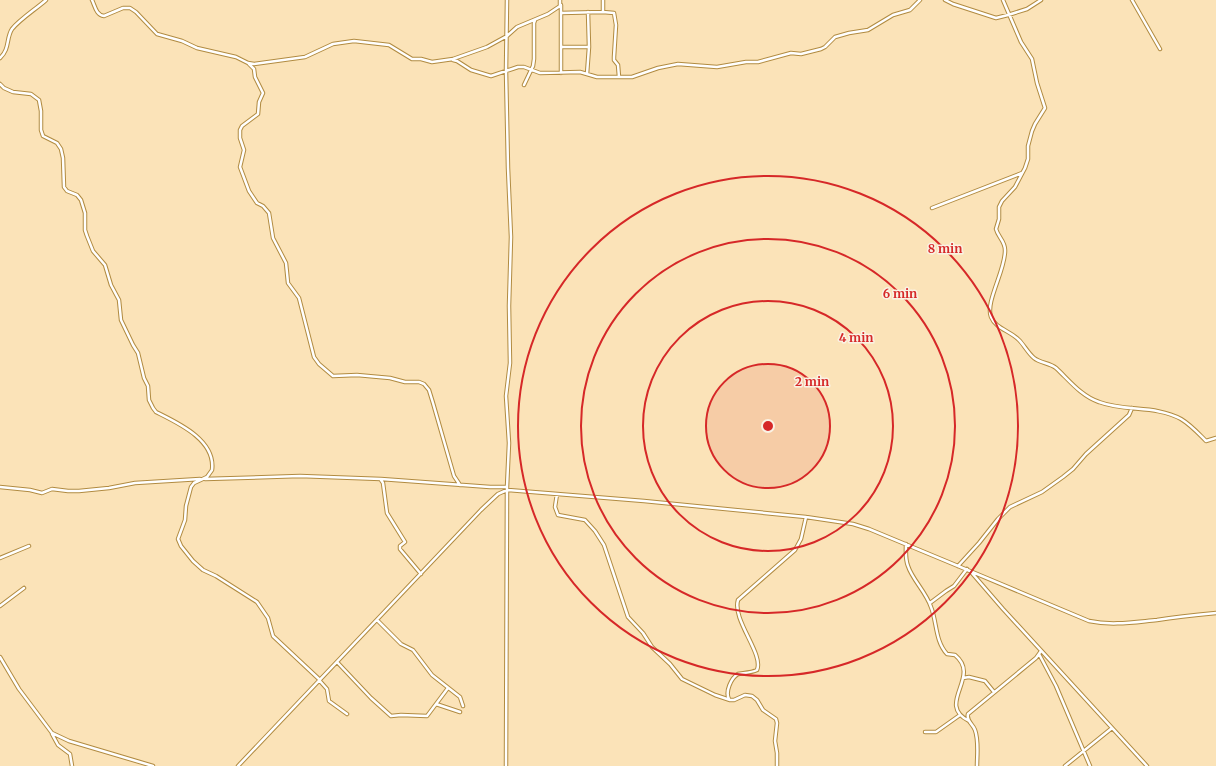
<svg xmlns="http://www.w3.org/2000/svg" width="1216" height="766" viewBox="0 0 1216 766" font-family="Merriweather,serif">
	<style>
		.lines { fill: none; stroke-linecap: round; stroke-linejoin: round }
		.minor-casing { stroke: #b18b41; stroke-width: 4.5 }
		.minor { stroke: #fff; stroke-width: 2.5 }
		.ring { fill: none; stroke: #d62828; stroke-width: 2 }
		.centre { fill: #d62828; stroke: #faf2e4; stroke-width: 2 }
		.ring-label { font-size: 12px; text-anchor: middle; font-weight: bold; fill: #d62828; stroke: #faf2e4; stroke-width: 3; stroke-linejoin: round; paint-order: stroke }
	</style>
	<rect width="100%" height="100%" fill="#fbe3b8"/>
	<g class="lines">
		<g class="minor-casing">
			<path id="minor" d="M92,0C95,6 96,15 104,16L123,8H130L136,12L157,34L182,41L197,48L236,57L248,63L254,64L305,57L333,44L354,41L389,45L412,59H421L432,62L453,59L487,47L507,36L517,27L548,14L560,6V0
				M603,0V11
				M945,0L953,4L996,18L1008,15L1027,9L1041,0
				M1003,0L1021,42L1032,59L1037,83L1045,108L1035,124L1032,131L1028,146V159L1025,168L1015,187L1002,201L999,207V219L996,229C998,237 1005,241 1005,250C1006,269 985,302 991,317C996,329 1009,330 1019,340C1024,345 1028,353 1034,358C1040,363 1050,363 1056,368C1069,380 1081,396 1099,402C1126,412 1155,405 1181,419C1191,425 1198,433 1206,441L1216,438
				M1132,0L1160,49
				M561,5V73
				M561,13L603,12L614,13L616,25L614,57V60L618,65L619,77
				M561,47H589
				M0,58C10,49 6,38 12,29C20,19 36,9 46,0
				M453,60L457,61L471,70L491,76L518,67H524L540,73L580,72L597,77H632L658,68L678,64L717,67L746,62H758L791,53L801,54L821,49L825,47L835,37L849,33L868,30L893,15L910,10L920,0
				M249,64L254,69L255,77L263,93L259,102L258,114L242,126L240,130V138L244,150L240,167L249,191L257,203L263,206L269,213L273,238L286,263L288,283L299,298L314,357L319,364L333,376L357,375L390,378L405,382H419L424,384L429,390L433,403L454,476L460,485
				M587,74L589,47L588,12
				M0,84L4,88L13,92L31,94L39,100L41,111V130L43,136L57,143L61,149L63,158L64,187L67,191L77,195L81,200L85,213V230L87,236L93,251L105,265L111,285L119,300L121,320L133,345L138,353L144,378L148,386L149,400L153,408L156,412C178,423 216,440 212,470L207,477L194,483L191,487L186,506L185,520L178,539L181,546L193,561L203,570L216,576L257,602L268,618L273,636L320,680
				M524,85L533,66L534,59V23L535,20
				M932,208L1022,173
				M205,479L300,476L381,479L490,487H507
				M381,480L383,483L387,513L405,542L400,546V549L421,574
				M0,487L30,490L42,493L52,489L68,491H79L109,488L135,483L200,479
				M557,494L555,507L558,515L585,520L595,531L604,545L628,617L643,633L652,647L670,664L682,679L715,695L730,700H734L745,695L752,696L757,700L763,710L776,719L777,723L775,741L777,753V766
				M906,544C906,551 905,559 908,566C912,579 926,592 931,607C937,622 935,641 947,654L955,655C982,677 935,704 969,721
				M0,558L29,546
				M958,566L979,543L998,519L1010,507L1042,492L1063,477L1073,469L1086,454L1129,415L1132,408
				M971,572L1003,609L1147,766
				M930,603L946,591L954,586L967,569
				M0,606L24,588
				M377,620L401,644L413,650L432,675L460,697L463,706
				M1039,654L1056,686L1090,766
				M0,657L19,689L52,733L69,741L153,766
				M337,662L371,698L391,716L401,715L427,716L448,688
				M963,678L969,677L985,681L994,692
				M319,680L327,689L329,701L347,714
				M729,699C725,692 731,678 738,674C741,673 751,673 757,670C764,654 732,620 738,600L795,550L801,539L806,517
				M436,704L460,712
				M925,732H936L960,715
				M52,734L58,745L70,754L72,766
				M238,766L481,510L498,494L507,490L644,501L806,517L853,524L869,529L958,566L1089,621C1112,626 1135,622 1157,620C1177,617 1196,615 1216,613
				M506,766L507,487L509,443L506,396L510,363L509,306L511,237L508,168L506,71L507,0
				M977,766C977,755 979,741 975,730C973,724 966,721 968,714L1036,658L1041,651
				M1065,766L1112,728"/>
		</g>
		<use href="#minor" class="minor"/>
	</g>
	<circle cx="768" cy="426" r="62" fill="#d62828" fill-opacity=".12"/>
	<g class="ring">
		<circle cx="768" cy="426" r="62"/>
		<circle cx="768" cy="426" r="125"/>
		<circle cx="768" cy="426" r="187"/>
		<circle cx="768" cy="426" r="250"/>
	</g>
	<circle cx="768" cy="426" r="6" class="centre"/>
	<g class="ring-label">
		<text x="945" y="253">8 min</text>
		<text x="900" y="298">6 min</text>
		<text x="856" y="342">4 min</text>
		<text x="812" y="386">2 min</text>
	</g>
</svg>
